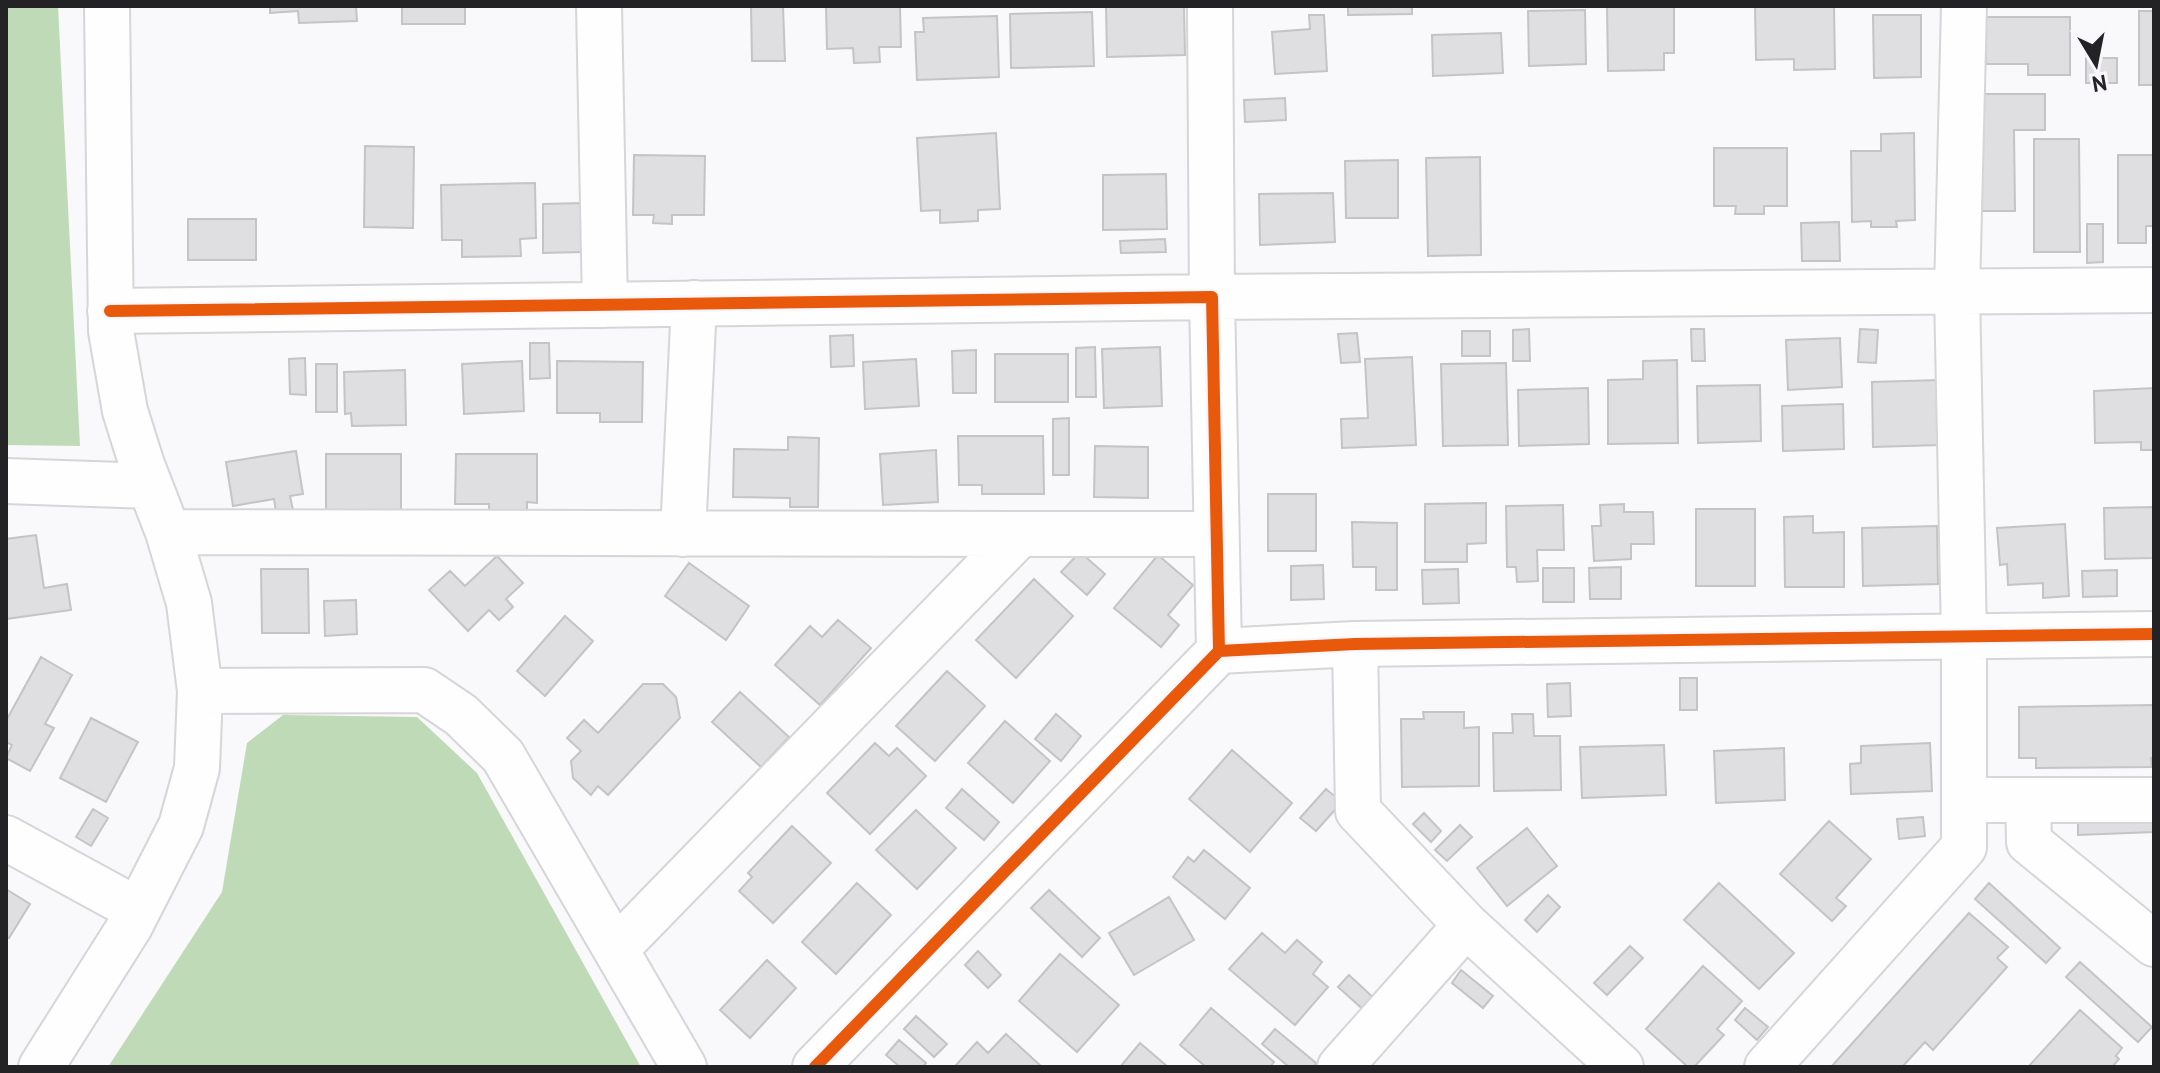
<svg xmlns="http://www.w3.org/2000/svg" width="2160" height="1073" viewBox="0 0 2160 1073" font-family="'PT Sans',sans-serif">
	<style>
		.forest { fill: #bfdab7 }
		.building { fill: #dfdee0; stroke: #c4c3c5; stroke-width: 2 }
		.lines { fill: none; stroke-linecap: round; stroke-linejoin: round }
		.minor-casing { stroke: #d6d5d7; stroke-width: 48 }
		.minor { stroke: #fefefe; stroke-width: 44 }
		.cycleway-casing { stroke: #f9f7fb; stroke-width: 17 }
		.cycleway { stroke: #e8590c; stroke-width: 12 }
	</style>
	<rect width="100%" height="100%" fill="#f9f8fa"/>
	<path class="forest" d="M6,6H58L80,446L6,445Z
		M283,715L417,717L477,773L641,1067H108L222,892L247,743Z"/>
	<path class="building" d="M270,6H356L357,21L299,23L298,11L270,13Z
		M402,6H465V24H402Z
		M751,6H783L785,61H752Z
		M826,6H900L901,47H879L880,62L854,63L853,48L827,49Z
		M1106,6H1184L1185,55L1107,57Z
		M1348,6H1412V14L1348,15Z
		M1607,6H1674V53H1664V70L1608,71Z
		M1755,6H1834L1835,69L1794,70V59L1756,60Z
		M1585,10L1586,64L1529,66L1528,11Z
		M2139,11H2154V85H2139Z
		M1092,12L1094,66L1011,68L1010,14Z
		M1309,15H1324L1327,71L1275,74L1272,32L1310,29Z
		M1873,15H1921V77L1874,78Z
		M997,16L999,77L917,80L915,32H924L923,18Z
		M1986,17H2070V75H2028V64H1986Z
		M1501,33L1503,73L1433,76L1432,35Z
		M2086,58H2117V83H2086Z
		M1974,94H2045V130H2014L2015,211H1976Z
		M1285,98L1286,120L1245,122L1244,100Z
		M996,133L1000,209L978,210V221L940,223V210L921,211L917,138Z
		M1914,133L1915,220L1896,221L1897,227H1871V221L1852,222L1851,151H1881V134Z
		M2034,139H2079L2080,252H2034Z
		M365,146L414,147L413,228L364,227Z
		M1714,148H1787V206H1764V214H1735L1736,206H1714Z
		M634,155L705,156L704,215H672V224L653,223L654,215H633Z
		M2118,155H2154V226H2146V243H2118Z
		M1480,157L1481,255L1428,256L1426,158Z
		M1398,160V218H1346L1345,161Z
		M1166,174L1167,229L1103,230V175Z
		M535,183L536,238L520,239L521,256L462,257V240H442L441,185Z
		M1333,193L1335,242L1260,245L1259,194Z
		M583,203V252L543,253V204Z
		M188,219H256V260H188Z
		M1839,222L1840,261H1802L1801,223Z
		M2087,224H2103V262L2087,263Z
		M1165,239L1166,252L1121,253L1120,241Z
		M1529,329L1530,361H1513V330Z
		M1691,329H1704L1705,361H1692Z
		M1860,329L1878,330L1876,363L1858,362Z
		M1462,331H1490V356H1462Z
		M1357,333L1360,362L1341,363L1338,334Z
		M853,335L854,366L831,367L830,336Z
		M1840,338L1842,387L1788,390L1786,340Z
		M530,343H549L550,378L530,379Z
		M1095,347L1096,397H1076V348Z
		M1160,347L1162,406L1104,408L1102,349Z
		M976,350V393H953L952,351Z
		M995,354H1068V402H995Z
		M1412,357L1416,445L1342,448L1341,419L1368,418L1365,359Z
		M305,358L306,395L290,394L289,359Z
		M916,359L919,406L865,409L863,362Z
		M1677,360L1678,443L1608,444V380L1643,379V361Z
		M522,361L524,411L464,414L462,364Z
		M557,361L643,362L642,422H600V413H557Z
		M1506,363L1508,445L1443,446L1441,364Z
		M316,364H337V412H316Z
		M405,370L406,425L352,426L351,413L345,414L344,372Z
		M1939,380L1940,445L1873,447L1872,382Z
		M1760,385L1761,441L1698,443L1697,386Z
		M1588,388L1589,444L1519,446L1518,390Z
		M2154,388V450H2141V442L2095,443L2094,391Z
		M1843,404L1844,449L1783,451L1782,406Z
		M1069,418V475H1053V419Z
		M958,436H1043L1044,494H982V485H959Z
		M788,437L819,438L818,507H790V498L733,497L734,449L788,450Z
		M1095,446L1148,447V498L1094,497Z
		M936,450L938,502L883,505L880,454Z
		M296,451L303,494L290,496L293,510L276,512L274,499L233,506L226,462Z
		M326,454H401V511L326,510Z
		M456,454H537V503L527,502V511H489V504H455Z
		M1268,494H1316V551H1268Z
		M1486,503V543L1467,544V562H1425V504Z
		M1624,504V512H1653L1654,544H1631V559L1594,561L1592,526H1601L1600,505Z
		M1563,505L1564,550H1537L1538,581L1517,582L1516,567H1507L1506,506Z
		M2154,507V558L2105,559L2104,508Z
		M1696,509H1755V586H1696Z
		M1813,516V533L1844,532V587H1785L1784,517Z
		M1352,522L1397,523V590H1376V567H1353Z
		M2065,524L2069,596L2043,598V583L2008,585L2007,564L2000,565L1997,528Z
		M1937,526L1938,584L1863,586L1862,528Z
		M36,535L44,588L67,584L71,610L6,619V539Z
		M1080,552L1105,574L1087,595L1061,572Z
		M1158,555L1193,585L1168,615L1179,625L1161,647L1114,608Z
		M497,556L523,583L506,599L513,607L499,620L489,610L468,631L429,590L450,571L465,586Z
		M689,563L749,606L726,640L665,596Z
		M1323,565L1324,599L1291,600V566Z
		M1621,567V599H1590L1589,568Z
		M1543,568H1574V602H1543Z
		M261,569H308L309,633H262Z
		M1458,569L1459,603L1423,604L1422,570Z
		M2117,570V596L2083,597L2082,571Z
		M1034,579L1073,616L1016,678L976,640Z
		M356,600L357,634L325,636L324,601Z
		M565,616L593,641L545,696L517,671Z
		M838,620L871,648L820,705L775,665L810,626L822,637Z
		M41,657L72,675L45,724L54,728L30,771L6,758L12,745L6,742V721Z
		M947,671L985,706L935,761L896,726Z
		M1680,678H1697V710H1680Z
		M1570,683L1571,716L1548,717L1547,684Z
		M643,684H663L676,697L680,718L608,795L598,786L591,795L573,778L571,761L581,751L567,738L584,720L598,733Z
		M740,692L789,737L761,767L712,722Z
		M2154,705V758H2151L2152,767L2036,768V758H2019V707Z
		M1423,712H1464V728L1479,727V786L1402,787L1401,719H1424Z
		M1056,714L1081,736L1061,761L1035,739Z
		M1512,714H1533L1534,736H1560L1561,790L1494,791L1493,733H1513Z
		M91,718L138,742L106,802L60,778Z
		M1005,721L1050,761L1013,803L968,763Z
		M875,743L889,756L897,748L926,776L870,834L827,793Z
		M1930,743L1932,791L1851,794L1850,764L1861,763V746Z
		M1664,745L1666,795L1582,798L1580,747Z
		M1784,748L1785,800L1716,803L1714,751Z
		M1232,750L1292,803L1250,852L1189,799Z
		M962,789L999,822L984,840L946,808Z
		M1326,789L1342,802L1316,831L1300,818Z
		M93,809L108,818L91,846L76,837Z
		M916,810L956,848L917,889L876,850Z
		M1424,813L1441,831L1431,842L1413,824Z
		M2154,815V832L2078,835V819Z
		M1923,817L1925,836L1899,839L1897,819Z
		M1829,821L1871,859L1836,898L1846,906L1832,921L1780,874Z
		M1460,825L1472,837L1447,861L1435,850Z
		M792,826L831,863L773,923L739,891L752,877L748,873Z
		M1527,828L1557,866L1507,906L1477,868Z
		M1204,850L1250,888L1225,919L1173,877L1188,857L1194,862Z
		M857,883L891,915L836,974L802,942Z
		M1719,883L1794,953L1759,989L1684,920Z
		M1989,883L2060,948L2046,963L1975,899Z
		M6,889L30,904L9,938L6,936Z
		M1049,890L1100,938L1082,957L1031,908Z
		M1548,895L1560,907L1537,932L1525,920Z
		M1169,897L1194,940L1134,975L1109,933Z
		M1969,913L2008,947L1997,958L2007,967L1933,1050L1925,1042L1902,1067H1831Z
		M1262,933L1285,953L1297,940L1322,962L1313,974L1328,987L1295,1025L1229,969Z
		M1630,946L1643,958L1607,995L1594,983Z
		M978,951L1001,975L988,988L965,965Z
		M1060,954L1119,1005L1077,1052L1019,1001Z
		M767,960L796,988L750,1038L720,1010Z
		M2080,962L2152,1027L2138,1042L2066,977Z
		M1703,966L1742,1001L1717,1029L1724,1035L1694,1067H1688L1646,1029Z
		M1461,970L1493,996L1483,1008L1452,983Z
		M1349,975L1377,1001L1366,1012L1338,987Z
		M1211,1008L1274,1062L1270,1067H1206L1180,1045Z
		M1745,1008L1768,1027L1757,1040L1735,1020Z
		M2080,1010L2122,1048L2116,1056L2119,1059L2112,1067H2028Z
		M916,1016L947,1044L934,1057L904,1029Z
		M1275,1029L1316,1063L1313,1067H1289L1262,1044Z
		M1006,1034L1042,1067H959L956,1065L977,1042L988,1053Z
		M899,1040L926,1063L923,1067H900L886,1055Z
		M1140,1043L1168,1067H1120Z"/>
	<g class="lines">
		<g class="minor-casing">
			<path id="minor" d="M599,6L605,305
				M1210,6L1212,297L2154,290
				M110,311L1212,297L1219,651
				M6,481L150,486
				M168,532L1020,534
				M683,534L694,303
				M200,691L424,690L461,715L503,756L684,1067
				M1964,800H2154
				M2028,800L2029,842L2154,944
				M6,838L138,910
				M1466,925L1621,1067
				M616,949L1020,534H1216
				M41,1067L130,926L181,826L197,768L200,691L189,603L168,532L142,465L125,411L111,331L107,6
				M815,1067L1219,651L1355,644L2154,634
				M1340,1067L1466,925L1358,811L1355,644
				M1767,1067L1964,847V636L1957,292L1964,6"/>
		</g>
		<use href="#minor" class="minor"/>
		<g class="cycleway-casing">
			<path id="cycleway" d="M110,311L1212,297L1219,651
				M815,1067L1219,651L1355,644L2154,634"/>
		</g>
		<use href="#cycleway" class="cycleway"/>
	</g>
	<rect width="2160" height="1073" fill="none" stroke="#232224" stroke-width="16"/>
	<g transform="translate(2096 64) rotate(170)" stroke="#f9f7fb" stroke-width="6" paint-order="stroke">
	<path d="M0-6L14 30L0 20L-14 30Z" fill="#232224"/>
	<text y="-12" font-size="22" font-weight="bold" text-anchor="middle" fill="#232224">N</text>
	</g>
</svg>
